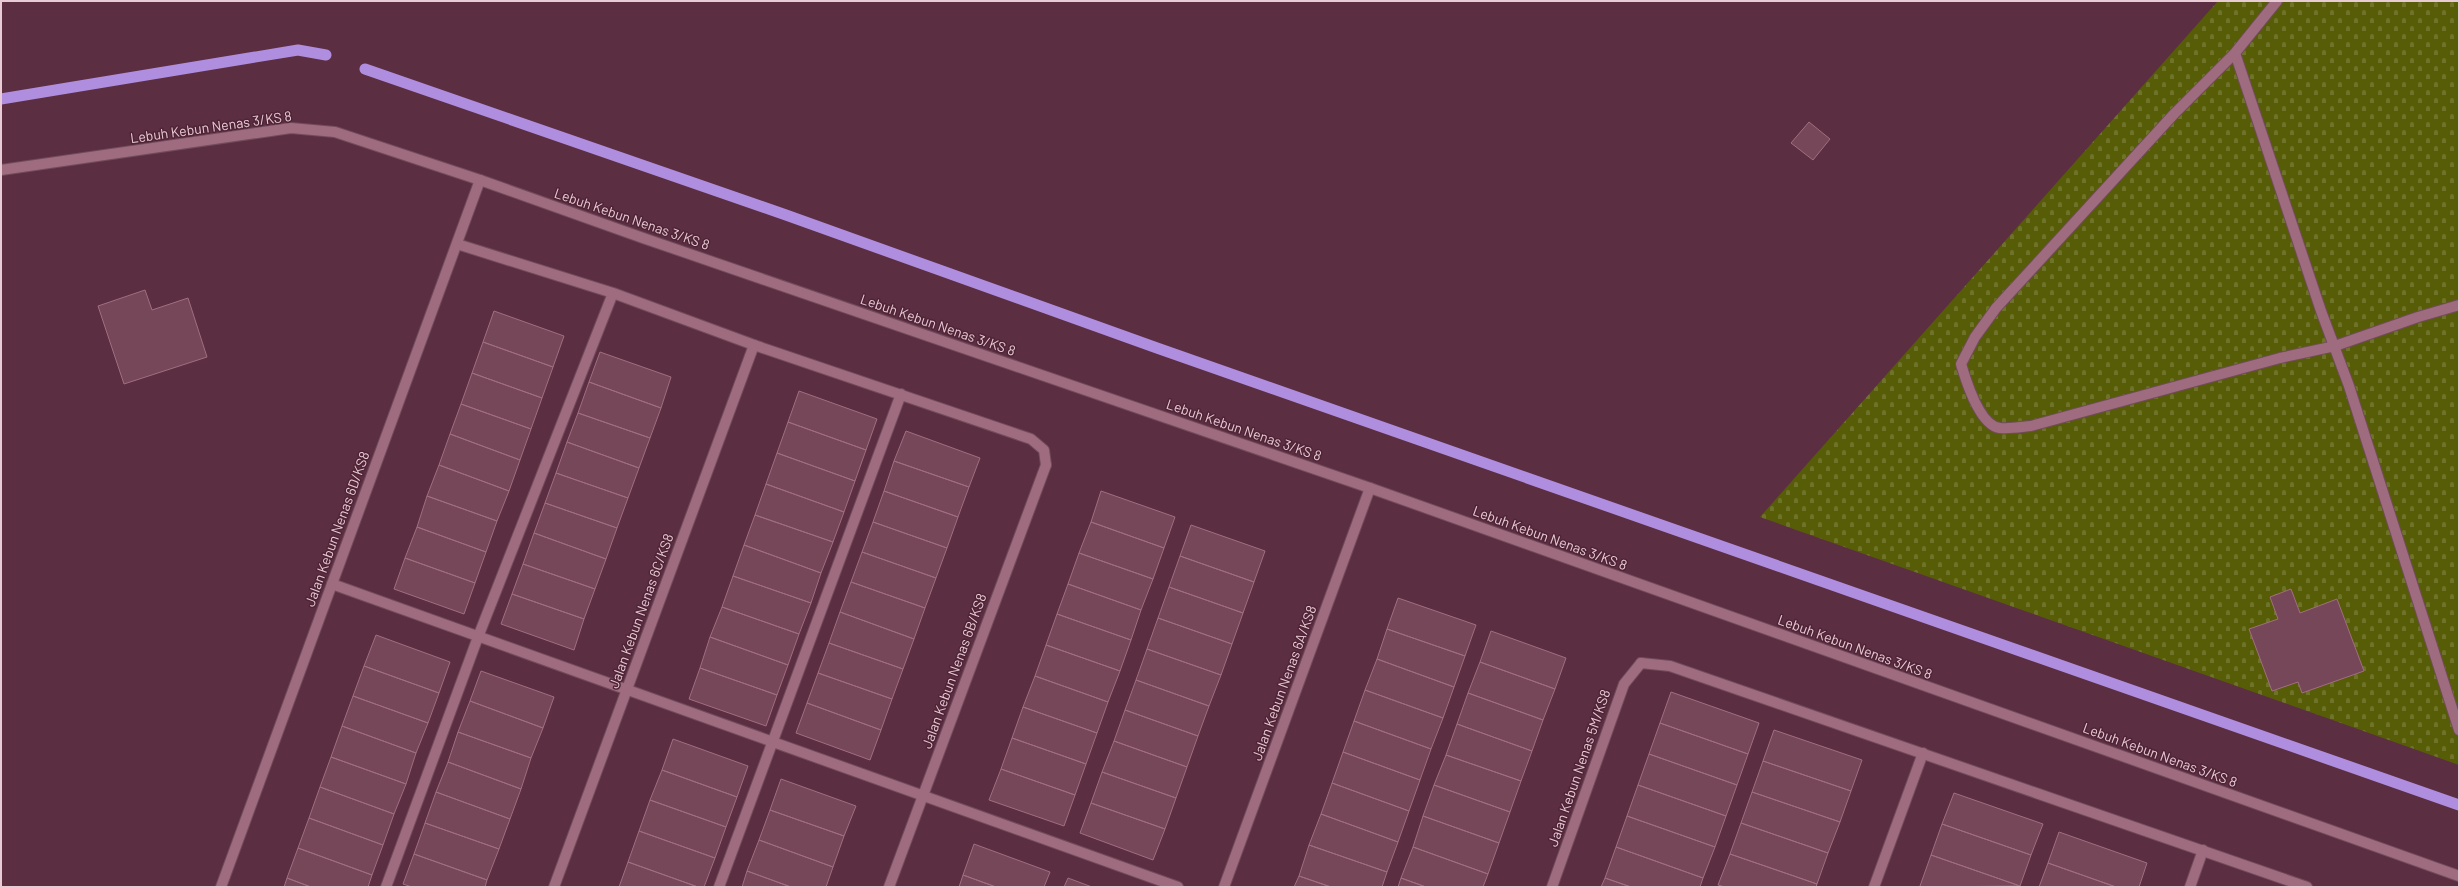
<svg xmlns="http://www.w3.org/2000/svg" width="2460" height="888" viewBox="0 0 2460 888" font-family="Barlow,sans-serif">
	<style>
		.cemetery { fill: url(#cemetery-stones) }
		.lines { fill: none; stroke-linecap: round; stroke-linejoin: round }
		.stream { stroke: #af8ee0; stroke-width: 11 }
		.building { fill: #764659; stroke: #a16e81 }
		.service-casing { stroke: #724c5c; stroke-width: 12 }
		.minor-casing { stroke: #724c5c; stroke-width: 12 }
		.tertiary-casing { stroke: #724c5c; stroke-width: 12 }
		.service { stroke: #9f6c7f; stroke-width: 10 }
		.minor { stroke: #9f6c7f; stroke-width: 10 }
		.tertiary { stroke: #9f6c7f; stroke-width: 10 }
		.labels { text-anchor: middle; stroke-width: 3; stroke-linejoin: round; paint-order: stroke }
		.street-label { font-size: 14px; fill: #e8cbd4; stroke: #502437 }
	</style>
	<defs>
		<pattern id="cemetery-stones" width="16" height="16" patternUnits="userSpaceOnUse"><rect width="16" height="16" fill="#565d06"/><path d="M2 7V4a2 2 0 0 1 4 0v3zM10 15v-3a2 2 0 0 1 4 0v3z" fill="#6e7329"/></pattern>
	</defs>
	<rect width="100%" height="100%" fill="#5c2e41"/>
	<path class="cemetery" d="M2218,1H2459V765L1760,517Z"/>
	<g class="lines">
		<path class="stream" d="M365,69L786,215L1157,348L2459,805
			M1,99L298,50L326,55"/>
	</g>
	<path class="building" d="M1809,122L1830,139L1813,160L1791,143Z
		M145,290L152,310L188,298L207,357L124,384L98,306Z
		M494,311L564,336L553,367L483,342Z
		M483,342L553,367L542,398L472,373Z
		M600,352L671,377L661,408L589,382Z
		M472,373L542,398L531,429L461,404Z
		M589,382L661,408L650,438L578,413Z
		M799,391L877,419L866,450L788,422Z
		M461,404L531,429L520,460L450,434Z
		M578,413L650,438L639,468L567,442Z
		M788,422L866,450L855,481L777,453Z
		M906,431L980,458L969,487L894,461Z
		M450,434L520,460L509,491L439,465Z
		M567,442L639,468L628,498L556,473Z
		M777,453L855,481L844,512L766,484Z
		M894,461L969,487L958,517L884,491Z
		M439,465L509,491L497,521L427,496Z
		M556,473L628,498L617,528L545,503Z
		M766,484L844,512L833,542L755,515Z
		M884,491L958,517L947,548L873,522Z
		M1101,491L1175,517L1164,548L1091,522Z
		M427,496L497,521L486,552L417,527Z
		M545,503L617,528L606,559L534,533Z
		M755,515L833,542L821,573L744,545Z
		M873,522L947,548L936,578L862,552Z
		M1091,522L1164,548L1153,579L1079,553Z
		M1191,525L1265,551L1254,582L1180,556Z
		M417,527L486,552L475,583L405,558Z
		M534,533L606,559L595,589L523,564Z
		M744,545L821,573L811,603L733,576Z
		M862,552L936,578L925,608L851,582Z
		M1079,553L1153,579L1141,610L1068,584Z
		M1180,556L1254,582L1243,613L1169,587Z
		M405,558L475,583L464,614L394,589Z
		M523,564L595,589L584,619L512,594Z
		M733,576L811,603L799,634L722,607Z
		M851,582L925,608L914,639L840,612Z
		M1068,584L1141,610L1131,640L1057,614Z
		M1169,587L1243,613L1232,644L1158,618Z
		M2291,589L2300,613L2337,599L2364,671L2302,693L2298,682L2272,691L2249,629L2278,619L2270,597Z
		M512,594L584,619L574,650L501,624Z
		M1398,598L1476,625L1465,656L1387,629Z
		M722,607L799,634L788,665L710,637Z
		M840,612L914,639L903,669L829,643Z
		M1057,614L1131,640L1120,671L1046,645Z
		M1158,618L1232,644L1221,675L1147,649Z
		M1387,629L1465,656L1454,687L1377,659Z
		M1491,631L1566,658L1555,689L1480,662Z
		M376,635L450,662L439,693L364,666Z
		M710,637L788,665L777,695L700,668Z
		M829,643L903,669L892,699L818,673Z
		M1046,645L1120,671L1108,702L1035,676Z
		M1147,649L1221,675L1209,706L1136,680Z
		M1377,659L1454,687L1443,718L1365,690Z
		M1480,662L1555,689L1543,720L1468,693Z
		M364,666L439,693L428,723L353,696Z
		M700,668L777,695L766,726L689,699Z
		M481,671L554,697L543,728L470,701Z
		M818,673L892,699L881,730L807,703Z
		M1035,676L1108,702L1097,733L1023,707Z
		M1136,680L1209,706L1198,736L1125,710Z
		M1365,690L1443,718L1431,749L1354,721Z
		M1671,692L1759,723L1748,754L1660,723Z
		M1468,693L1543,720L1532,751L1457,724Z
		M353,696L428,723L416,753L342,726Z
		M470,701L543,728L531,758L458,732Z
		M807,703L881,730L870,760L796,733Z
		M1023,707L1097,733L1086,764L1012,738Z
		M1125,710L1198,736L1187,767L1114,741Z
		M1354,721L1431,749L1420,780L1343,752Z
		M1660,723L1748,754L1737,785L1649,754Z
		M1457,724L1532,751L1521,781L1446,755Z
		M342,726L416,753L406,784L331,757Z
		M1774,730L1862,760L1851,791L1763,761Z
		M458,732L531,758L521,789L448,762Z
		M1012,738L1086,764L1075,795L1001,769Z
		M673,739L748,766L737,797L662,770Z
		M1114,741L1187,767L1176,798L1102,772Z
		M1343,752L1420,780L1409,811L1332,783Z
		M1649,754L1737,785L1726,816L1638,785Z
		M1446,755L1521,781L1510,812L1434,785Z
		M331,757L406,784L394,814L320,787Z
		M1763,761L1851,791L1840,822L1752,792Z
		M448,762L521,789L510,819L436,792Z
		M1001,769L1075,795L1064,826L989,800Z
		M662,770L737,797L726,827L650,800Z
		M1102,772L1176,798L1165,829L1091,803Z
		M781,779L856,806L844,836L770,810Z
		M1332,783L1409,811L1398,842L1321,814Z
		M1434,785L1510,812L1499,843L1423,816Z
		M1638,785L1726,816L1715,847L1627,816Z
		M320,787L394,814L383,845L309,818Z
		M436,792L510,819L499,849L425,823Z
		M1752,792L1840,822L1828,853L1741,823Z
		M1954,793L2043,824L2031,855L1942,824Z
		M650,800L726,827L715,858L639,831Z
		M1091,803L1165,829L1153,860L1080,833Z
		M770,810L844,836L833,867L759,840Z
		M1321,814L1398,842L1387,872L1309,845Z
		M1423,816L1499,843L1488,874L1413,847Z
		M1627,816L1715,847L1703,878L1616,847Z
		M309,818L383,845L372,875L298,848Z
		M425,823L499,849L487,880L414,854Z
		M1741,823L1828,853L1817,884L1730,854Z
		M1942,824L2031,855L2020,886L1931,855Z
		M639,831L715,858L704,887H698L628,862Z
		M2059,832L2147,863L2139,887H2116L2048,863Z
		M759,840L833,867L826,887H791L747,871Z
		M974,844L1050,872L1044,887H996L963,875Z
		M1309,845L1387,872L1382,887H1331L1299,876Z
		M1413,847L1488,874L1483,887H1426L1401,878Z
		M1616,847L1703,878L1700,887H1631L1605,878Z
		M298,848L372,875L368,887H311L287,878Z
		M414,854L487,880L485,887H412L403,884Z
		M1730,854L1817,884L1816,887H1725L1718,885Z
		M1931,855L2020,886L1923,887L1920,886Z
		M628,862L698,887H619Z
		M2048,863L2116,887H2039Z
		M747,871L791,887H742Z
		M963,875L996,887H959Z
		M1299,876L1331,887H1294Z
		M287,878L311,887H284Z
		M1068,878L1092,887H1064Z
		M1401,878L1426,887H1398Z
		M1605,878L1631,887H1601Z"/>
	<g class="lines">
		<g class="service-casing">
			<path id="service" d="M2277,1L2235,53L2321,311L2349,386L2459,730
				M2235,53L2174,114L1996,308L1975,337L1961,364C1966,381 1980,426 2000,428C2010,429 2021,427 2031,426L2280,358L2335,346L2418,317L2459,305
				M457,244L613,293L754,345L1031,439L1044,450L1046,465
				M332,584L1178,887
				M1641,663L1670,666L2307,887
				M386,887L478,637L613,293
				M719,887L901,394"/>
		</g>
		<g class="minor-casing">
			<path id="minor" d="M221,887L480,180
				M554,887L754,345
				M889,887L1046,465
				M1224,887L1370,488
				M1552,887L1624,684L1641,663
				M1874,887L1923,753
				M2190,887L2203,850"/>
		</g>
		<g class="tertiary-casing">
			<path id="tertiary" d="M1,170L291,128L335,132L480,180L643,238L1370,488L2459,876"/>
		</g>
		<use href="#service" class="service"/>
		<use href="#minor" class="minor"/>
		<use href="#tertiary" class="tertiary"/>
	</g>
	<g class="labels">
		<g class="street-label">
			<text transform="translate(211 127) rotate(-8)" y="5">Lebuh Kebun Nenas 3/KS 8</text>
			<text transform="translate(632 219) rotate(19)" y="5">Lebuh Kebun Nenas 3/KS 8</text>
			<text transform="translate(938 325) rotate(19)" y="5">Lebuh Kebun Nenas 3/KS 8</text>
			<text transform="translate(1244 430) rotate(19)" y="5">Lebuh Kebun Nenas 3/KS 8</text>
			<text transform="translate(337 529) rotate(-70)" y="5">Jalan Kebun Nenas 6D/KS8</text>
			<text transform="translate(1550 538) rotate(20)" y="5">Lebuh Kebun Nenas 3/KS 8</text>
			<text transform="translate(641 611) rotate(-70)" y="5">Jalan Kebun Nenas 6C/KS8</text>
			<text transform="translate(1855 647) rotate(20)" y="5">Lebuh Kebun Nenas 3/KS 8</text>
			<text transform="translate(954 671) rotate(-70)" y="5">Jalan Kebun Nenas 6B/KS8</text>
			<text transform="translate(1284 683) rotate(-70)" y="5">Jalan Kebun Nenas 6A/KS8</text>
			<text transform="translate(2160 755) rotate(20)" y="5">Lebuh Kebun Nenas 3/KS 8</text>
			<text transform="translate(1579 768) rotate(-71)" y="5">Jalan Kebun Nenas 5M/KS8</text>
		</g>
	</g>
	<rect width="2460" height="888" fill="none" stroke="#e8cbd4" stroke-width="4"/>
</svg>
